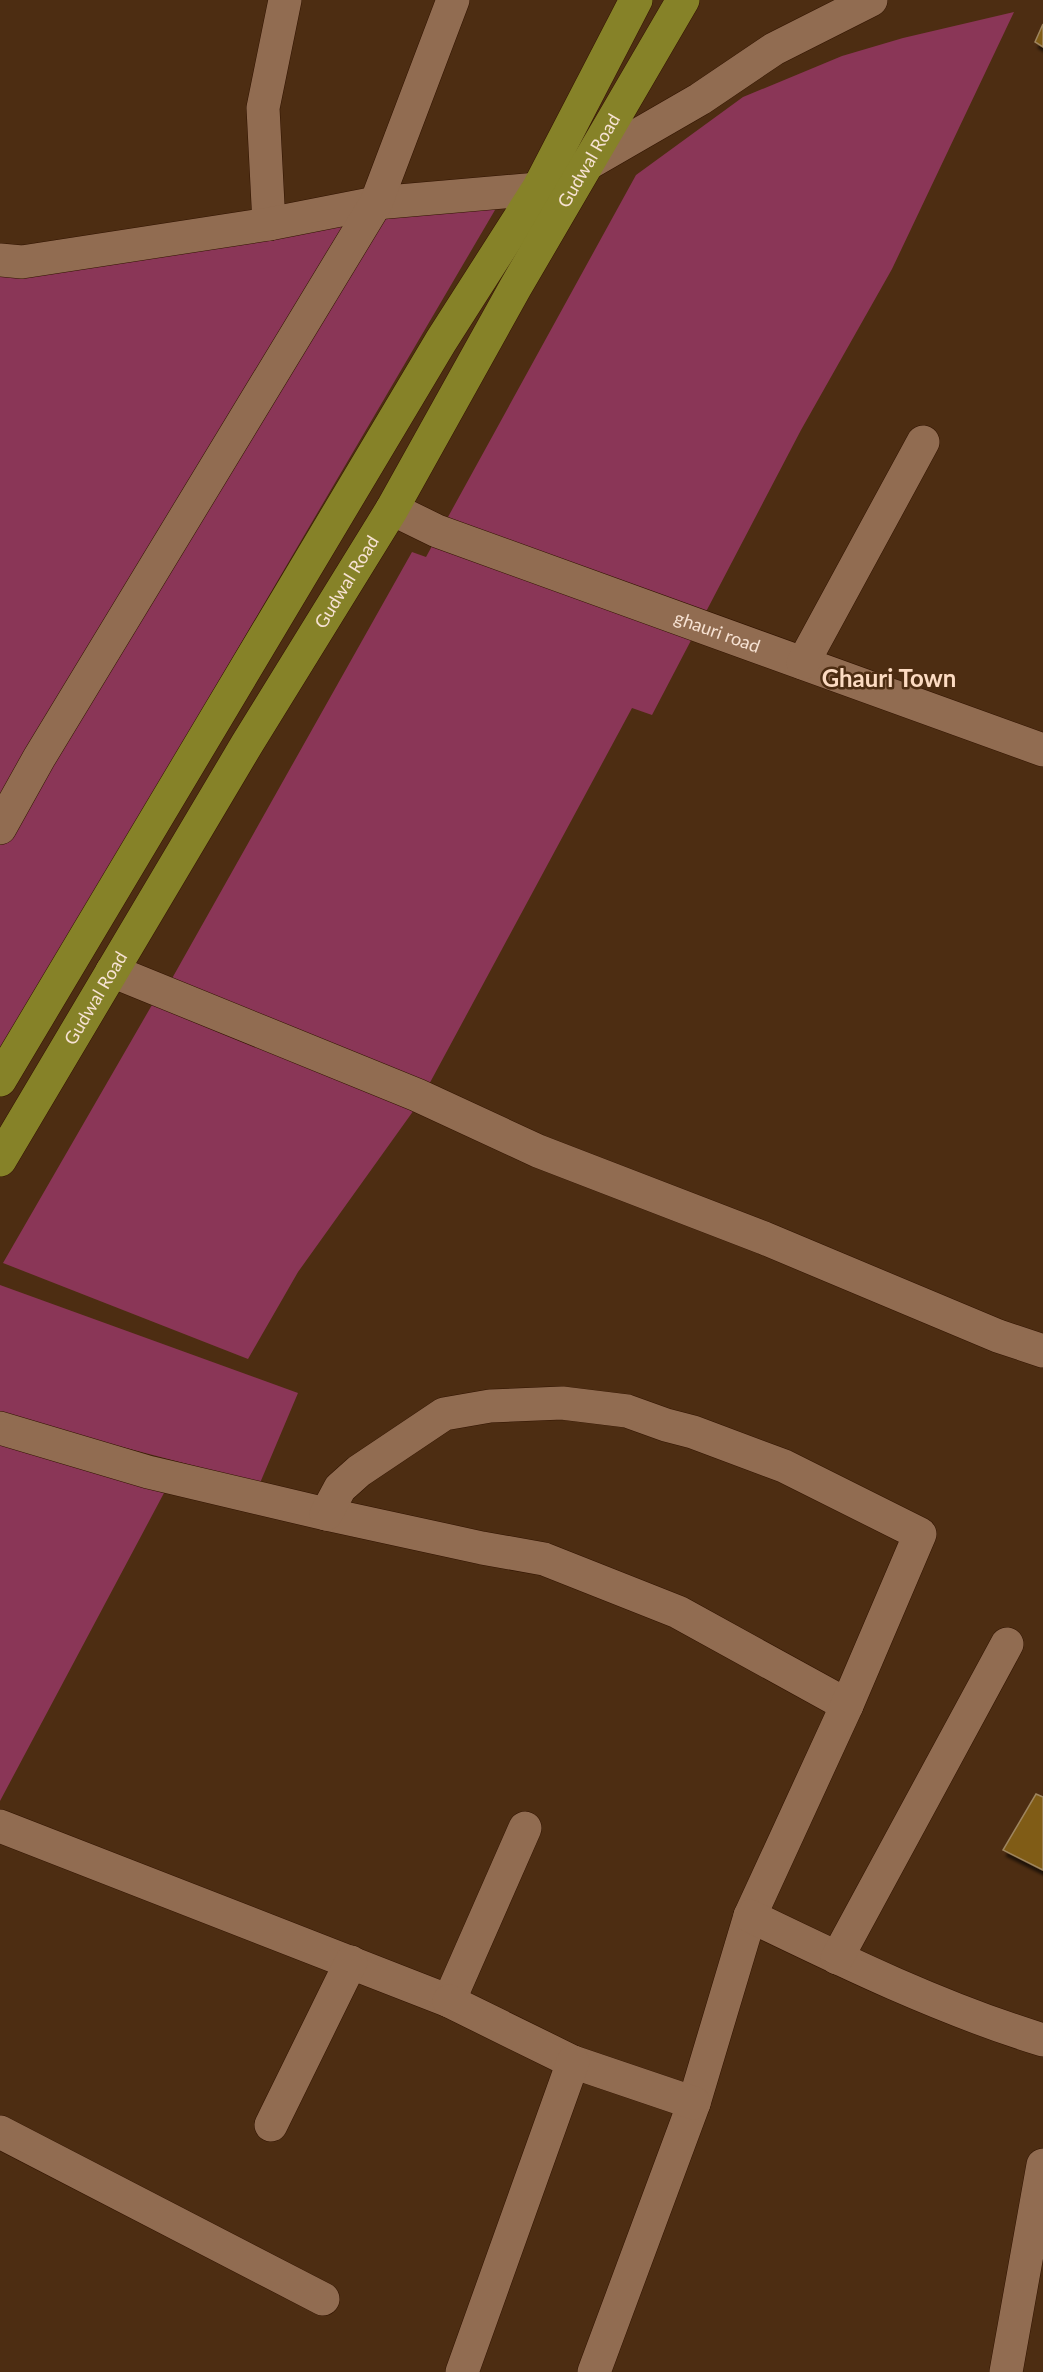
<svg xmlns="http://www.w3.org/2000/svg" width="1043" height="2372" viewBox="0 0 1043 2372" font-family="Lato,sans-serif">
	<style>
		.green { fill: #8a3657 }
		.building { fill: #805b15; stroke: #9e855e; stroke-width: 1.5; filter: url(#shadow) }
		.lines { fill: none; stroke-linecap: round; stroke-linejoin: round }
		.minor-casing { stroke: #321400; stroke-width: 34 }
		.major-casing { stroke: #321400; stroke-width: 34 }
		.minor { stroke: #916c51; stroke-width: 33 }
		.major { stroke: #868228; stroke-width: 33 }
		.labels { text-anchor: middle; stroke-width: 5; stroke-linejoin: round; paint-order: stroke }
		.street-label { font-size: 18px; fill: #f7e2d3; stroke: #4d2d12 }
		.district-label { font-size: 24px; font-weight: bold; fill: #fcdbc2; stroke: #4d2d12 }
	</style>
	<defs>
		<filter id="shadow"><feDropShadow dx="3.5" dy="6" stdDeviation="1.5" flood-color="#0009"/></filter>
	</defs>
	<rect width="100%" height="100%" fill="#4d2d12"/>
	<path class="green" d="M1014,12L892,269L801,430L652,715L632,708L426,1090L170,982L412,552L426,557L636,175L743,97L842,56L903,38Z
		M484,191L495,210L0,1054V259Z
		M156,998L419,1103L298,1272L248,1359L3,1263Z
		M0,1285L298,1393L260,1483L0,1415Z
		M0,1442L164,1493L0,1801Z"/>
	<path class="building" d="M1043,24V47L1035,42Z
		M1036,1794L1043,1797V1870L1003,1850Z"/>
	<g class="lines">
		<g class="minor-casing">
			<g id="minor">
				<path d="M577,170L700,99L774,49L871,0"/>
				<path d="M269,224L263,108L285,0"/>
				<path d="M0,260L22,262L269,224L376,203L538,189L554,184L561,187"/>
				<path id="s1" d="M392,509L437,531L1043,750"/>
				<path d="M803,663L923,442"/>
				<path d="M0,828L39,758L376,203L453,0"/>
				<path d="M112,971L417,1095L538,1151L764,1238L998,1336L1043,1351"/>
				<path d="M0,1428L148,1472L326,1514L482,1548L544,1559L678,1612L847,1705"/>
				<path d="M326,1514L340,1488L359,1471L444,1414L490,1406L562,1403L627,1411L666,1425L693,1432L784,1466L920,1534L847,1705L750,1916L694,2103L594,2372"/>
				<path d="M0,1826L449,2001L525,1828"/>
				<path d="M750,1916C845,1962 942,2009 1043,2040"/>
				<path d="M837,1958L1007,1644"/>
				<path d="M449,2001L573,2062L694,2103"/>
				<path d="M271,2125L351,1962"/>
				<path d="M0,2132L323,2299"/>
				<path d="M462,2372L573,2062"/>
				<path d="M1006,2372L1043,2165"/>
			</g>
		</g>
		<g class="major-casing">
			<g id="major">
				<path d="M0,1080L441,341L538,189L636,0"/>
				<path id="s2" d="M0,1160L247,744L392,509L515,288L683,0"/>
			</g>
		</g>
		<use href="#minor" class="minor"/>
		<use href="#major" class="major"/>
	</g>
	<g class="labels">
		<g class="street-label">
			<text dy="6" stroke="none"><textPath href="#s2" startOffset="1160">Gudwal Road</textPath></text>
			<text dy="6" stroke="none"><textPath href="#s2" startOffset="674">Gudwal Road</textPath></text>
			<text dy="6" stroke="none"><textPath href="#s1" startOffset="348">ghauri road</textPath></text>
			<text dy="6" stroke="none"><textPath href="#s2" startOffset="188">Gudwal Road</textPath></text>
		</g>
		<g class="district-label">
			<text x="889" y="687">Ghauri Town</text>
		</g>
	</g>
</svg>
